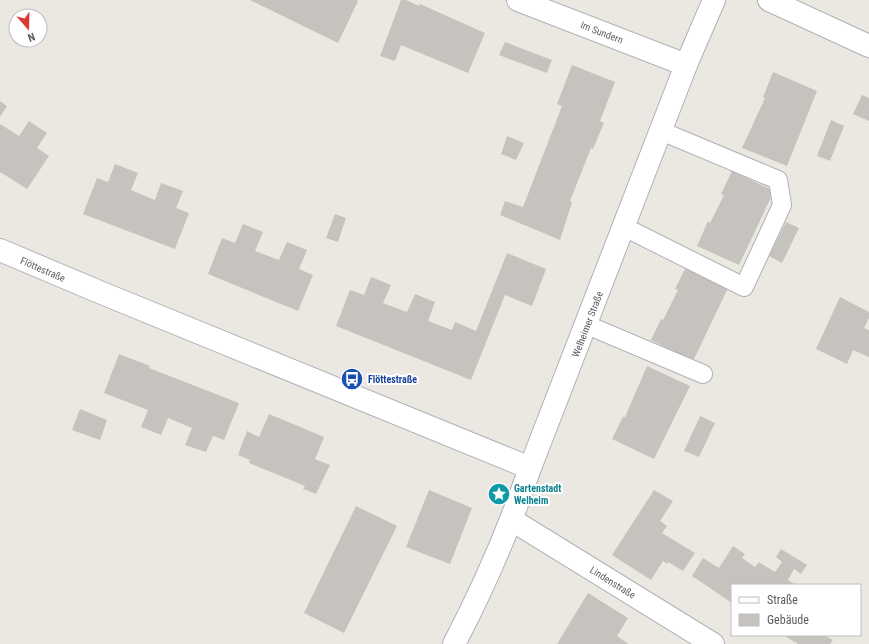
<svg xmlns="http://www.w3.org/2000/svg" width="869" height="644" viewBox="0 0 869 644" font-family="'Roboto Condensed',sans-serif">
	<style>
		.building { fill: #c6c3be }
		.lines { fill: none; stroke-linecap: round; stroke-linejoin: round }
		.lane-casing { stroke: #aeb2b6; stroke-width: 20 }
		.street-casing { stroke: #aeb2b6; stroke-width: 24 }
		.secondary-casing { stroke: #adb1b5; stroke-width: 24 }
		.lane { stroke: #fff; stroke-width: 18 }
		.street { stroke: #fff; stroke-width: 22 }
		.secondary { stroke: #fff; stroke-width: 22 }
		.labels { text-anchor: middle; stroke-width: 4; stroke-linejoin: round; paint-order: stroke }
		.street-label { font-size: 10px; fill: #595d61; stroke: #fff }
		.transit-label { font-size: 10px; font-weight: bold; fill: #164399; stroke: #fff; text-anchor: start }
		.culture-label { font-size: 10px; font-weight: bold; fill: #0d838f; stroke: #fff; text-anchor: start }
	</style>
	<rect width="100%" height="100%" fill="#ebe8e1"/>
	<path class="building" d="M250,0H356L358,1L338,43Z
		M401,0H406L419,6L420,4L485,33L468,73L401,45L395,61L380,56Z
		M505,42L552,60L547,73L499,55Z
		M572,65L615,82L600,121L604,123L593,149L591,148L570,201L572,202L560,240L500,215L505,201L523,207L562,106L557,104Z
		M773,72L817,91L787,166L742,148L765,98L763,97Z
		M862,95L869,98V121L853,114Z
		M0,101L7,106L0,117Z
		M831,120L844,126L830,161L817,156Z
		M29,121L47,133L37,148L49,156L27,189L0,172V124L19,136Z
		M507,136L524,143L516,160L501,154Z
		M115,164L138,173L131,190L155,200L161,183L183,191L176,208L189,213L175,249L83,214L97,178L108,182Z
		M732,171L774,191L739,265L697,246L708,221L710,223L724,195L721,194Z
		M335,214L346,218L338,242L326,238Z
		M786,222L799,228L782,263L769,256Z
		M243,224L263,232L255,251L279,260L287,242L307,250L299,269L313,275L298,311L208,274L222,238L235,243Z
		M507,253L546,269L532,306L505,295L471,380L336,326L350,290L364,295L371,277L391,285L383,303L407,312L415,294L435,302L428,321L452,330L455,322L476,331Z
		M686,267L728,288L693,361L651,340L661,319L663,320L678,290L675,289Z
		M840,297L869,312V318L864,328L869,330V357L853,350L847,364L816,349Z
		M119,354L150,366L149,368L239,403L224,440L213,436L206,452L185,445L192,428L168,418L161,435L141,427L148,410L104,393Z
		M647,366L690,386L654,459L612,439L623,417H625Z
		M80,409L107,420L100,440L72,430Z
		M269,414L324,437L315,459L330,465L316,494L303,489L305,486L249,463L250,460L238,455L247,431L259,437Z
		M700,416L715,423L699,457L684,451Z
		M429,490L472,508L450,564L406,547Z
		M654,490L673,501L660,521L667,526L662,533L695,553L683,571L668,562L667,564L663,561L651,580L612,555Z
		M356,506L397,526L344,633L304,613Z
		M733,546L745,554L742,558L755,567L759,562L775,572L782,562L776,557L781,549L807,565L801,574L794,569L788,580L796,585H732V603L692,576L703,558L719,568Z
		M588,593L628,618L617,636L628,644H557Z
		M783,635H824L833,640L830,644H798Z"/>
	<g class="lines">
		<g class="lane-casing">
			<path id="lane" d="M624,227L744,287L782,205L778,180L661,131
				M587,325L703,374"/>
		</g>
		<g class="street-casing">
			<path id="street" d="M518,0L686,65
				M769,0L869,46
				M0,250L97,291L530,468
				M512,520L713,644"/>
		</g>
		<g class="secondary-casing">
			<path id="secondary" d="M454,644C484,587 509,529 530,468L686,65L714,0"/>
		</g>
		<use href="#lane" class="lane"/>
		<use href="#street" class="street"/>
		<use href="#secondary" class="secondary"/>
	</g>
	<defs>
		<g id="bus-disc" transform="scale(1.15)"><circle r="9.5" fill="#1a4fb4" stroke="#fff"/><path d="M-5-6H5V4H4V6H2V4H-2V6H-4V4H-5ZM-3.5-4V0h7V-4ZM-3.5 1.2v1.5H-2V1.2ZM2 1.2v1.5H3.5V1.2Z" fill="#fff"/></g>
		<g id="sight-disc" transform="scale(1.15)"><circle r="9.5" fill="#0f9aa8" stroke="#fff"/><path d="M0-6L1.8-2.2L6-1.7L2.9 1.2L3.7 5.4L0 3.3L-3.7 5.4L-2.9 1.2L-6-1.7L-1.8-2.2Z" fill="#fff"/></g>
	</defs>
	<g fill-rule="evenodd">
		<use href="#bus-disc" x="352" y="379"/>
		<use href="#sight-disc" x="499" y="494"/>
	</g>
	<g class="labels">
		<g class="street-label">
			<text transform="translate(602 32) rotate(21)" y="4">Im Sundern</text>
			<text transform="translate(43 269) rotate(23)" y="4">Flöttestraße</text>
			<text transform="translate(587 324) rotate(-69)" y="4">Welheimer Straße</text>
			<text transform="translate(613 582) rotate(32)" y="4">Lindenstraße</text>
		</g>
		<g class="transit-label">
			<text x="368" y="383">Flöttestraße</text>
		</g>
		<g class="culture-label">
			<text x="514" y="492">Gartenstadt<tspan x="514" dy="12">Welheim</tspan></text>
		</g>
	</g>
	<rect x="731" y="584" width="130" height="52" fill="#ffffff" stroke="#bdbec0"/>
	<rect x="739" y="597" width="20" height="6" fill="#ffffff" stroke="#bdbec0"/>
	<text x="767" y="604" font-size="12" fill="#595d61">Straße</text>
	<rect x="739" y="614" width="20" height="12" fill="#c6c3be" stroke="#bdbec0"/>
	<text x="767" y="624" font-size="12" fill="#595d61">Gebäude</text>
	<g transform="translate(28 28) rotate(160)"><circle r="19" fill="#ffffff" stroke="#bdbec0"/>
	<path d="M0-3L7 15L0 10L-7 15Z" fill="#db3937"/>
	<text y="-6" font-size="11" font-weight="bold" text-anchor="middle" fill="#595d61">N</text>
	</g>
</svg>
